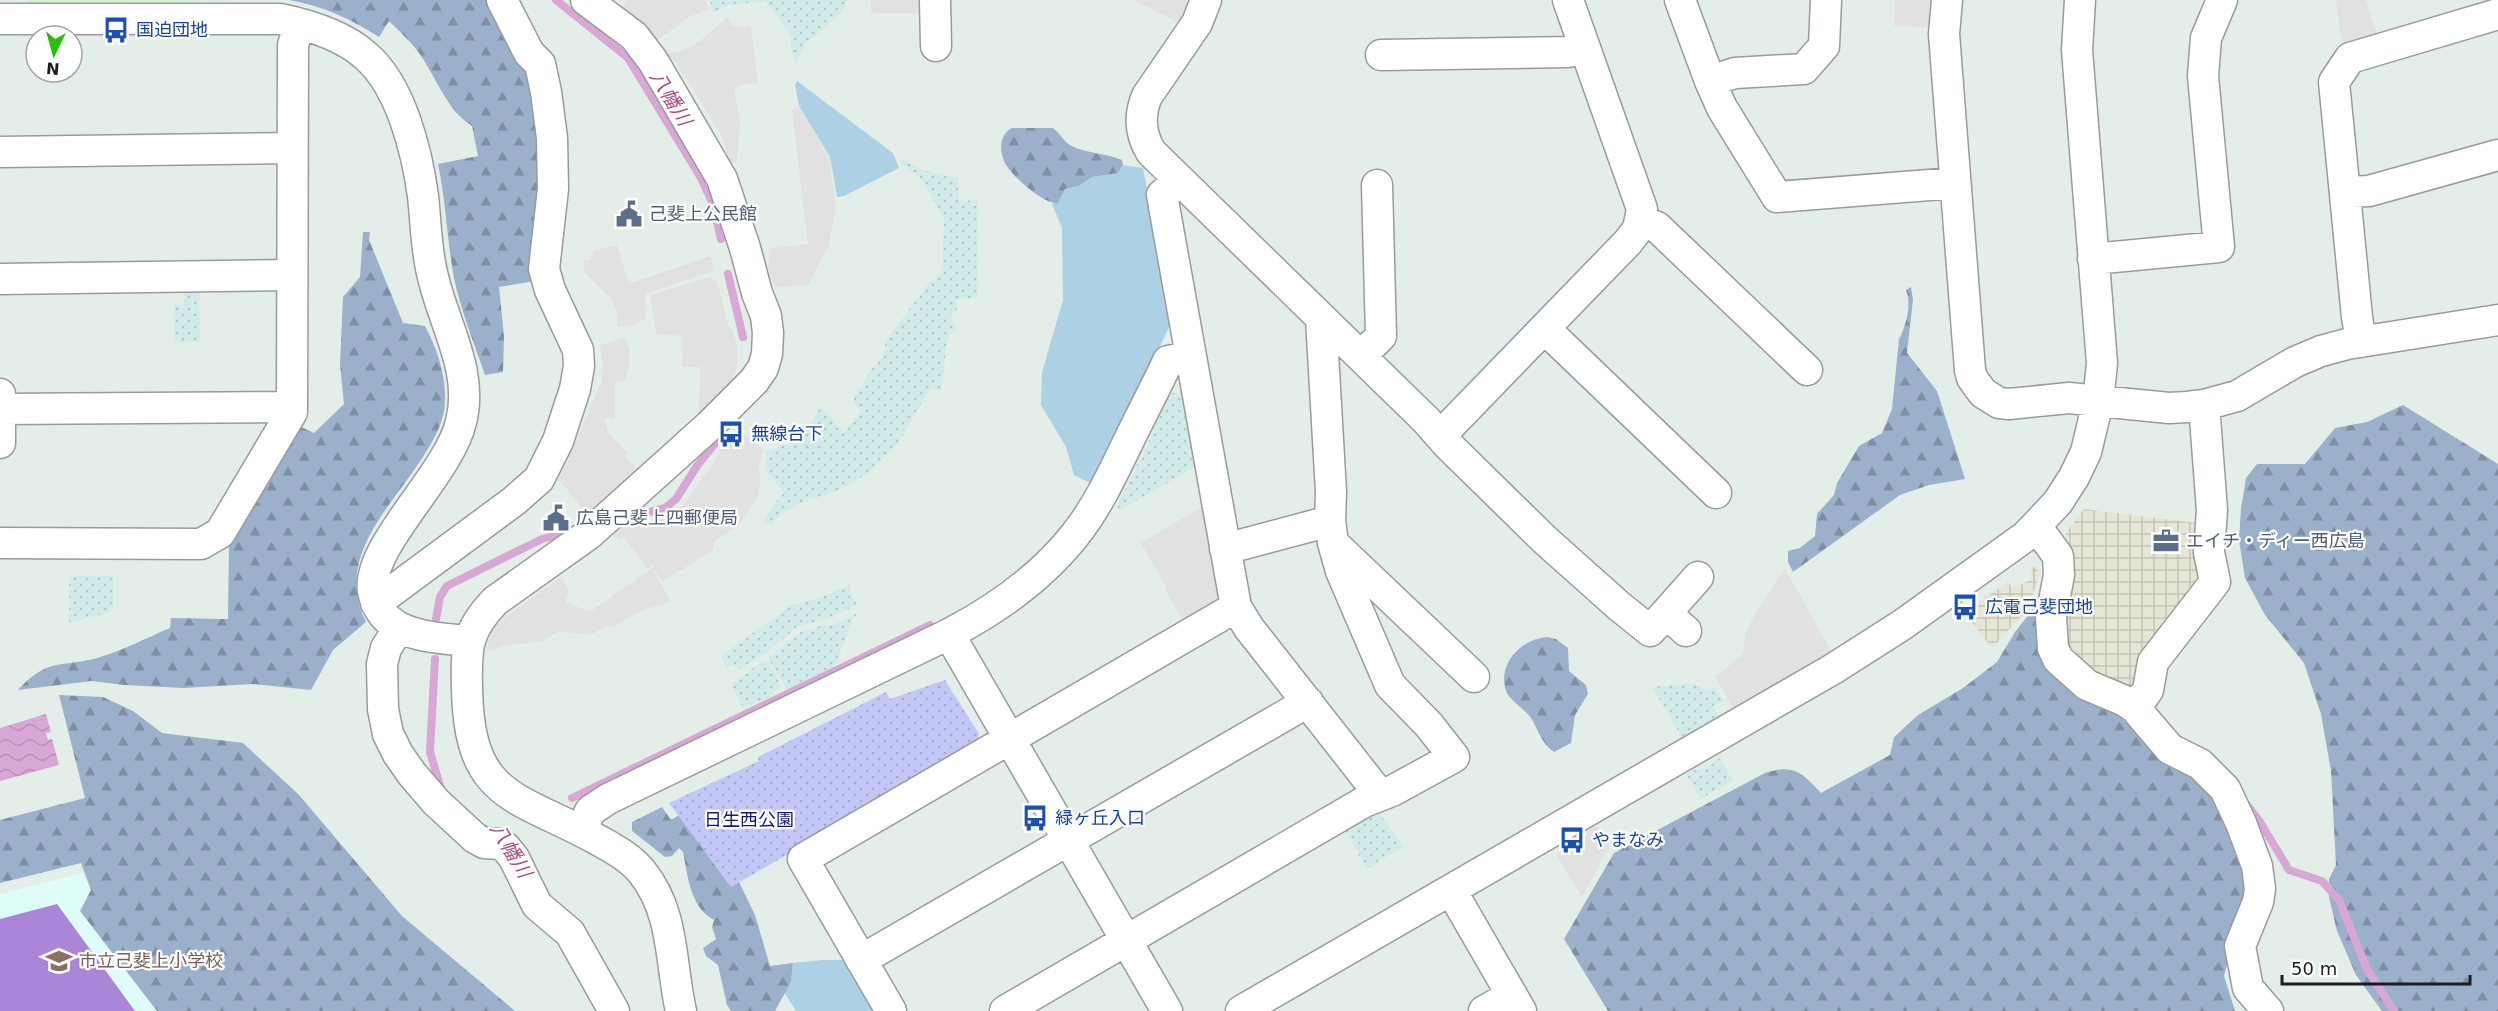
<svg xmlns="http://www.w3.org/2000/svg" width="2498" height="1011" viewBox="0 0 2498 1011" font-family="'DejaVu Sans','Noto Sans JP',sans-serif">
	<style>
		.commercial { fill: #d7eed4 }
		.industrial { fill: url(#industrial-grid) }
		.education { fill: #defdf8 }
		.farmland { fill: url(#farmland-dots) }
		.grass { fill: #acd1e5 }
		.forest { fill: url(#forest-firs) }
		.park { fill: url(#park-dots) }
		.pitch { fill: #ab86d8 }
		.parking { fill: #e1e1e1 }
		.water { fill: url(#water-waves) }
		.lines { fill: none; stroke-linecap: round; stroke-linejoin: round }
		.stream { stroke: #d9a7d5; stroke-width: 8 }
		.minor-casing { stroke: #9a9a9a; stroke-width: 33 }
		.minor { stroke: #fff; stroke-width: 30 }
		.labels { text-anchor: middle; stroke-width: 4.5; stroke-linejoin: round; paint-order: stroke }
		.transit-label { font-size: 18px; fill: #164399; stroke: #fff; text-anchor: start }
		.service-label { font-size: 18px; fill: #4e5e75; stroke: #fff; text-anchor: start }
		.park-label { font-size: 18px; fill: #121a74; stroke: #fff }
		.education-label { font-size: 18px; fill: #785e54; stroke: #fff; text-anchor: start }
		.water-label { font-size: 20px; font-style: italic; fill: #a65089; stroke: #fff }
	</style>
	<defs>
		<pattern id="industrial-grid" width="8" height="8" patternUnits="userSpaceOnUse" patternTransform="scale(1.5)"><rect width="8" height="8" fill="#e6e6d6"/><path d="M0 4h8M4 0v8" fill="none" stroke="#c5c5b7"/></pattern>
		<pattern id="farmland-dots" width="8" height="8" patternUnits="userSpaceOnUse" patternTransform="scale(1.5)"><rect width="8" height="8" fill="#d0ebe9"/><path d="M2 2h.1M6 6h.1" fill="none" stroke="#b2c9c7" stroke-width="1.8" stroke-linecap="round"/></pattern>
		<pattern id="forest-firs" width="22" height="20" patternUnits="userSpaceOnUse" patternTransform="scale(1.5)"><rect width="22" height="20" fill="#9bb0ca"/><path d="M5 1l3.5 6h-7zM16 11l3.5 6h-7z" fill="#7e8fa3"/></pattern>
		<pattern id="park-dots" width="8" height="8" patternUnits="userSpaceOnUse" patternTransform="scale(1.5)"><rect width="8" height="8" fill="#c3c7f5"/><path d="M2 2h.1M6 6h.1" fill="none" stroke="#a7aad2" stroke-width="1.8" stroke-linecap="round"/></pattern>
		<pattern id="water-waves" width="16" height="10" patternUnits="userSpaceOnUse" patternTransform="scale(1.5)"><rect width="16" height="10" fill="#d9a7d5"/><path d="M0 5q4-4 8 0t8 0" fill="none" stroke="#ba8fb6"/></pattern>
	</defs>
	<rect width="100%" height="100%" fill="#e4eee9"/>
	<path class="commercial" d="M28,0H240L31,3Z"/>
	<path class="industrial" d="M2084,509L2198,523L2199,582L2137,682L2129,687L2099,676L2067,653L2061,623L2073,577L2074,563L2066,533Z
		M2032,565L2041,573L2025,612L1992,648L1964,612L2008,582L2012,588L2031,580Z"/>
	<path class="education" d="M82,873L91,890L81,911L157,1011H0V894Z"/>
	<path class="farmland" d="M710,0H848L842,12L805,45L796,63L791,48L790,33L765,1L729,5L713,13Z
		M903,160L922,170L958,178L959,201L978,200V298L957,299V311L950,315L956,328L949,335L946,346L943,383L940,390L930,389L898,443L869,472L852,483L835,492L802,502L782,514L771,525L763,520L784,492L766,471V452L788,444L797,437L812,422L821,406L844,433L860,411L854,403V396L858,388H861L870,371L885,353V345L888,338L931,280L935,279L942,273L944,220L921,178L901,163Z
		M184,286H199L200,342H174V305H184Z
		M1169,393H1177L1183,398L1197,466L1120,510L1117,506L1149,441L1166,395Z
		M69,576H113V611L69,623Z
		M849,585L857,605L824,620L798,626L766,653L738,670L734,664L727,668L721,656L792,605L825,596Z
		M859,612L853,618L834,669L825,671L787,690L768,658L801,632L824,625H833Z
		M764,661H768L781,685L770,697L743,708L731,684Z
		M1694,683L1706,690L1715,688L1723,701L1713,706L1719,717L1682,737L1652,687Z
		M1719,758L1733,780L1701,799L1686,774L1694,769L1696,771L1706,767Z
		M1377,811L1404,846L1367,869L1345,831Z"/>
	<path class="grass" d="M797,81L893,153L899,168L844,196L837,197L830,157L799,106L795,85Z
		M1123,165L1143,168L1170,315L1169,327L1103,470L1094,485L1074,475L1066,447L1041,405L1042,372L1063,300L1062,228L1052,204L1058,202L1065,189L1079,186L1092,177L1118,173Z
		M823,960H850L879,1011H796L784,992L791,982L793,963Z"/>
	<path class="forest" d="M289,0H494L534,82L543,201L535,281L499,287L504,336L503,372L485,375C474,343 461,311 454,278C447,240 446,202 438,164L478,156L472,126C445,109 435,73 416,49C408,39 398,30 389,21L379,37C351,19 323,6 289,0Z
		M1012,128H1053C1060,133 1063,141 1070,145C1086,154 1106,153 1122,160L1123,165L1118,173L1092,177L1079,186L1065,189L1058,203C1045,206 1008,173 1004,161C999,149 1000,134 1012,128Z
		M363,232H370L369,240L403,323L425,326C437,349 446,374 445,401C445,419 436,436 426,452C394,505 333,555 366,622L333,650L311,690L253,684L184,688L124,685L92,681L18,690C49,657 59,668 97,658C122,651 146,638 170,628L171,618L228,619L229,542L297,425L314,433L344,404L340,364L343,297L360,277Z
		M1911,287L1913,300L1907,353L1937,391L1965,479L1929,485L1900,495L1793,572L1788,562V551L1800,548L1815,536L1817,514L1834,495L1837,483L1859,446L1882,433L1892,409L1899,339C1906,326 1912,304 1906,290Z
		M2403,405L2498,464V1011H2382L2356,975L2337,931L2329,897V879L2336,865L2331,771L2321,714L2304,663L2265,615L2245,578L2239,540L2241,508L2246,478L2257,464H2305L2335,428L2367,422Z
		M2037,604V646L2045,665L2086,699L2118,716L2203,781L2224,813L2250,878L2224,976L2235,1011H1608L1564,939L1614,853L1765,773C1794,764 1801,772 1821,793L1890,755L1894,737L1918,715L1963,688L1997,662L2015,632Z
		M1547,637L1556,639L1568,648L1569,671L1586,685L1588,694L1575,715L1571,743L1554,752C1541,743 1539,731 1531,718C1525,709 1510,701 1506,691C1497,664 1521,639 1547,637Z
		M59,695L103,697L133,711L162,733L243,743L299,795L402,916L515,1011H157L80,911L91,890L81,863L0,883V820L85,798Z
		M662,807L671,820L679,815L731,887L739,882L755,915L770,966L793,963L791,982L775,1011H731L727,1005L718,965L706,956L703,948L716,939L712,927L714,920C690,907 688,877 683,852L679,848L672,856L665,857L632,831V822Z"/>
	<path class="park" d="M945,680L979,734L976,746L731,887L669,803L759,761L758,757L886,692L890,699Z"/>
	<path class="pitch" d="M57,904L135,1011H0V919Z"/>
	<path class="parking" d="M628,0H706L709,10L691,16L656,41L647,29L622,7Z
		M871,0H927V13H875L871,12Z
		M1138,0H1188L1186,12L1180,23L1136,2Z
		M1895,0H1934L1933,28L1894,26Z
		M2336,0H2366L2377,35L2345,46L2340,32Z
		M727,17L734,27L751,26L758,83L741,85L734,90L740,120L737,162L731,164L721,135L675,61L664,54L684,50L700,41Z
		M799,107L829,158L836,209L828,247L808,285L775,287L768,267L771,248L808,244L792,110Z
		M617,245L629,284L710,256L714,271L645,294L646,319L628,327H618L616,309L612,300L585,273L583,260H590L594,250Z
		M710,277L717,281L729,328L733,331L737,347V366L729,388L699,416L700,367H682L683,336L656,334L650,295Z
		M625,337L630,350L628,370L625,380L615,382V419L605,418V421L608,433L628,453L625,456L639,471L590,517L558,479L564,470L602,380L603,364L600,345Z
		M736,429L764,450L759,464L760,483L758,496L741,522L714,542L713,550L662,582L652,566L647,569L624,537L620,540L608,532L619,523L622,527L655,521L668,517L679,509L686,502Z
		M1205,505L1220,593L1214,606L1184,622L1165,590L1167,588L1141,543Z
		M652,568L671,602L643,610L611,628L606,626L591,635L558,631L544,641L501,646L492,651H486L492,631L503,619L561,577L569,590L566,602L590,612Z
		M1785,568L1832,653L1735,711L1715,677L1743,654L1745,634L1754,616Z
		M1597,825L1610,845L1582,897L1556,854L1588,835L1587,831Z"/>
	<path class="water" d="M46,714L51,732L46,733L48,740L52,739L59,765L0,781V728Z"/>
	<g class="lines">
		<path class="stream" d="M556,0L628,58L701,178L713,204L721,239
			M728,274L743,337
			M621,519L665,508L676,499L697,466L721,436
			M436,619L440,597L447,586L542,539L575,530
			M435,659L430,752L441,789
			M572,798L930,625
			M2247,805L2260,822L2289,870L2322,881L2339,900L2367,969L2394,1011"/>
		<g class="minor-casing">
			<path id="minor" d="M586,0L634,36L653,61L722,179L745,248L757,293L766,316L768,333L767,354L763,368L754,381L709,426L589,534L495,601C466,631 466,649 467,689C469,800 517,795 598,840C614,849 631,858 642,872C675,913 670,963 681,1011
				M935,0L936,46
				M1206,0L1197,23L1147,96C1139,115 1140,134 1151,152L1426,420L1448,445L1545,540L1619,606L1650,631L1698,577
				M1680,0L1710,81L1722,108L1777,197L1955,183
				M1947,0L1944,34L1970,370L1972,378L1983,393L1999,403L2009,404L2069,398L2169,408L2187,407L2204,405L2237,396L2295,362L2321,351L2347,344L2498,320
				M0,19H280C309,25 344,36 366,56C401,86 417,152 423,196C426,223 426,251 433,277C444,325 474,371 461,422C449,474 366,547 373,591C381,637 431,637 468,641
				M1381,55L1568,52L1584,47
				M1710,81L1735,73L1804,69L1824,46L1826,0
				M0,152L292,148
				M1178,181L1162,195L1236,607L1249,628L1380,795
				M2345,192L2369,191L2498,155
				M1641,221L1657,227L1807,370
				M2093,259L2219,247L2203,76L2206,38L2222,0
				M0,279L292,275
				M1545,329L1716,493
				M2361,342L2357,317L2334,82L2350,58L2498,14
				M1361,356L1381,336L1377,185
				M0,394V443
				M0,409L292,407
				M1440,436L1628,242L1638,229L1642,209L1568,0
				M2036,526L2058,556L2059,575L2051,617L2053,648L2058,659L2087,685L2125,701L2135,708L2170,749L2200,764L2225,789L2241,823L2257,866L2260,889L2258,902L2240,946L2248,988L2268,1011
				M0,543L201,544L220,533L292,412L293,45L300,24
				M1335,545L1474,677
				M1225,549L1330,521
				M376,603L514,501L539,479L558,441L575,389L579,366L578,350L550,290L544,269L553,189L552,138L546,92L540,64L529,53L502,0
				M1667,614L1686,631
				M399,628L386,648L382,664L383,709L388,734L398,754L412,774L436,802L475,838L484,843L500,844L506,848L514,858L537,905L570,933L614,1011
				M949,634L1167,1011
				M2135,708L2148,690L2153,662L2215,582L2209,552L2212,510L2204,405
				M582,830L590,811L608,799L949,634C997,609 1041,578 1075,535C1098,506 1113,473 1129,440C1142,413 1156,387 1168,361L1190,357
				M1451,890L1521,1011
				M861,960L1308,702
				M891,1011L803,859L1236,607
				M1005,1011L1364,802L1392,791L1454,757L1429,725L1390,685L1341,571L1333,543L1330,521L1331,492L1321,318
				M1241,1011L1833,669L1902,625L2026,536L2058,502L2074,477L2086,452L2098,402L2102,363L2077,50L2080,0
				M1484,1011L1512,995"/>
		</g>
		<use href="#minor" class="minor"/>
	</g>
	<defs>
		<g id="bus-bare" transform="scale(2.07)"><path d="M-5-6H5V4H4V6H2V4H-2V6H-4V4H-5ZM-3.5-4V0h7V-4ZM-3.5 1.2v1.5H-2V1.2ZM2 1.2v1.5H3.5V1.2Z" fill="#1a4fb4" stroke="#fff" stroke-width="2.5" paint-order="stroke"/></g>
		<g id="civic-bare" transform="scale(2.07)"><path d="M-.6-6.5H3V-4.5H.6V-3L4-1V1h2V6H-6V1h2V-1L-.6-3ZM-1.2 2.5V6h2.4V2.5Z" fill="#5c6f8a" stroke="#fff" stroke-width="2.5" paint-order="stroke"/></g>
		<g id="office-bare" transform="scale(2.07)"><path d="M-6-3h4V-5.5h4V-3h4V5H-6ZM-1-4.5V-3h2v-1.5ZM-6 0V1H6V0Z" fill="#5c6f8a" stroke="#fff" stroke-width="2.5" paint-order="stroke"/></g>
		<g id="school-bare" transform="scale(2.07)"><path d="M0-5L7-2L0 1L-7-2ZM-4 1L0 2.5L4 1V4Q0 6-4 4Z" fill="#8d6e63" stroke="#fff" stroke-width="2.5" paint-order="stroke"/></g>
	</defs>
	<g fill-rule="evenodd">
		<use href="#bus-bare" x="116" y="30"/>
		<use href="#civic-bare" x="629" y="214"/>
		<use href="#bus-bare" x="731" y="434"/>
		<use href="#civic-bare" x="556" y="518"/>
		<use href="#office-bare" x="2166" y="541"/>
		<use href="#bus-bare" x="1965" y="607"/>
		<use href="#bus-bare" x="1035" y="818"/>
		<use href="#bus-bare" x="1572" y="840"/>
		<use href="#school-bare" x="59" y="961"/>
	</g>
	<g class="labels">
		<g class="transit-label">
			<text x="136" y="36">国迫団地</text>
			<text x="751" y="440">無線台下</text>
			<text x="1985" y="613">広電己斐団地</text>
			<text x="1055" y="824">緑ヶ丘入口</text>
			<text x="1592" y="846">やまなみ</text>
		</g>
		<g class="service-label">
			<text x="649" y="220">己斐上公民館</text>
			<text x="576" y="524">広島己斐上四郵便局</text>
			<text x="2186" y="547">エイチ・ディー西広島</text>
		</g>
		<g class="park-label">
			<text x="749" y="826">日生西公園</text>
		</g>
		<g class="education-label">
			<text x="79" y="967">市立己斐上小学校</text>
		</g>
		<g class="water-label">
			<text transform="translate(671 98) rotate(59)" y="7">八幡川</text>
			<text transform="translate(511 850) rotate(59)" y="7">八幡川</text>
		</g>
	</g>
	<g transform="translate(54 54) rotate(185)"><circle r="28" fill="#ffffff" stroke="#a5a5a5" stroke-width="1.5"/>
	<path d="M0-4.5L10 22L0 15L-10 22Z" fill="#29bd0d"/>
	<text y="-9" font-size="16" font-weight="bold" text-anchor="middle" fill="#1d1d1d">N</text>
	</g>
	<path d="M2282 975v9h188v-9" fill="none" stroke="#1d1d1d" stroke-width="3"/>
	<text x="2291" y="975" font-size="18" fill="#1d1d1d" stroke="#ffffff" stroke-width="4.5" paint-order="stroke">50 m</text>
</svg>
